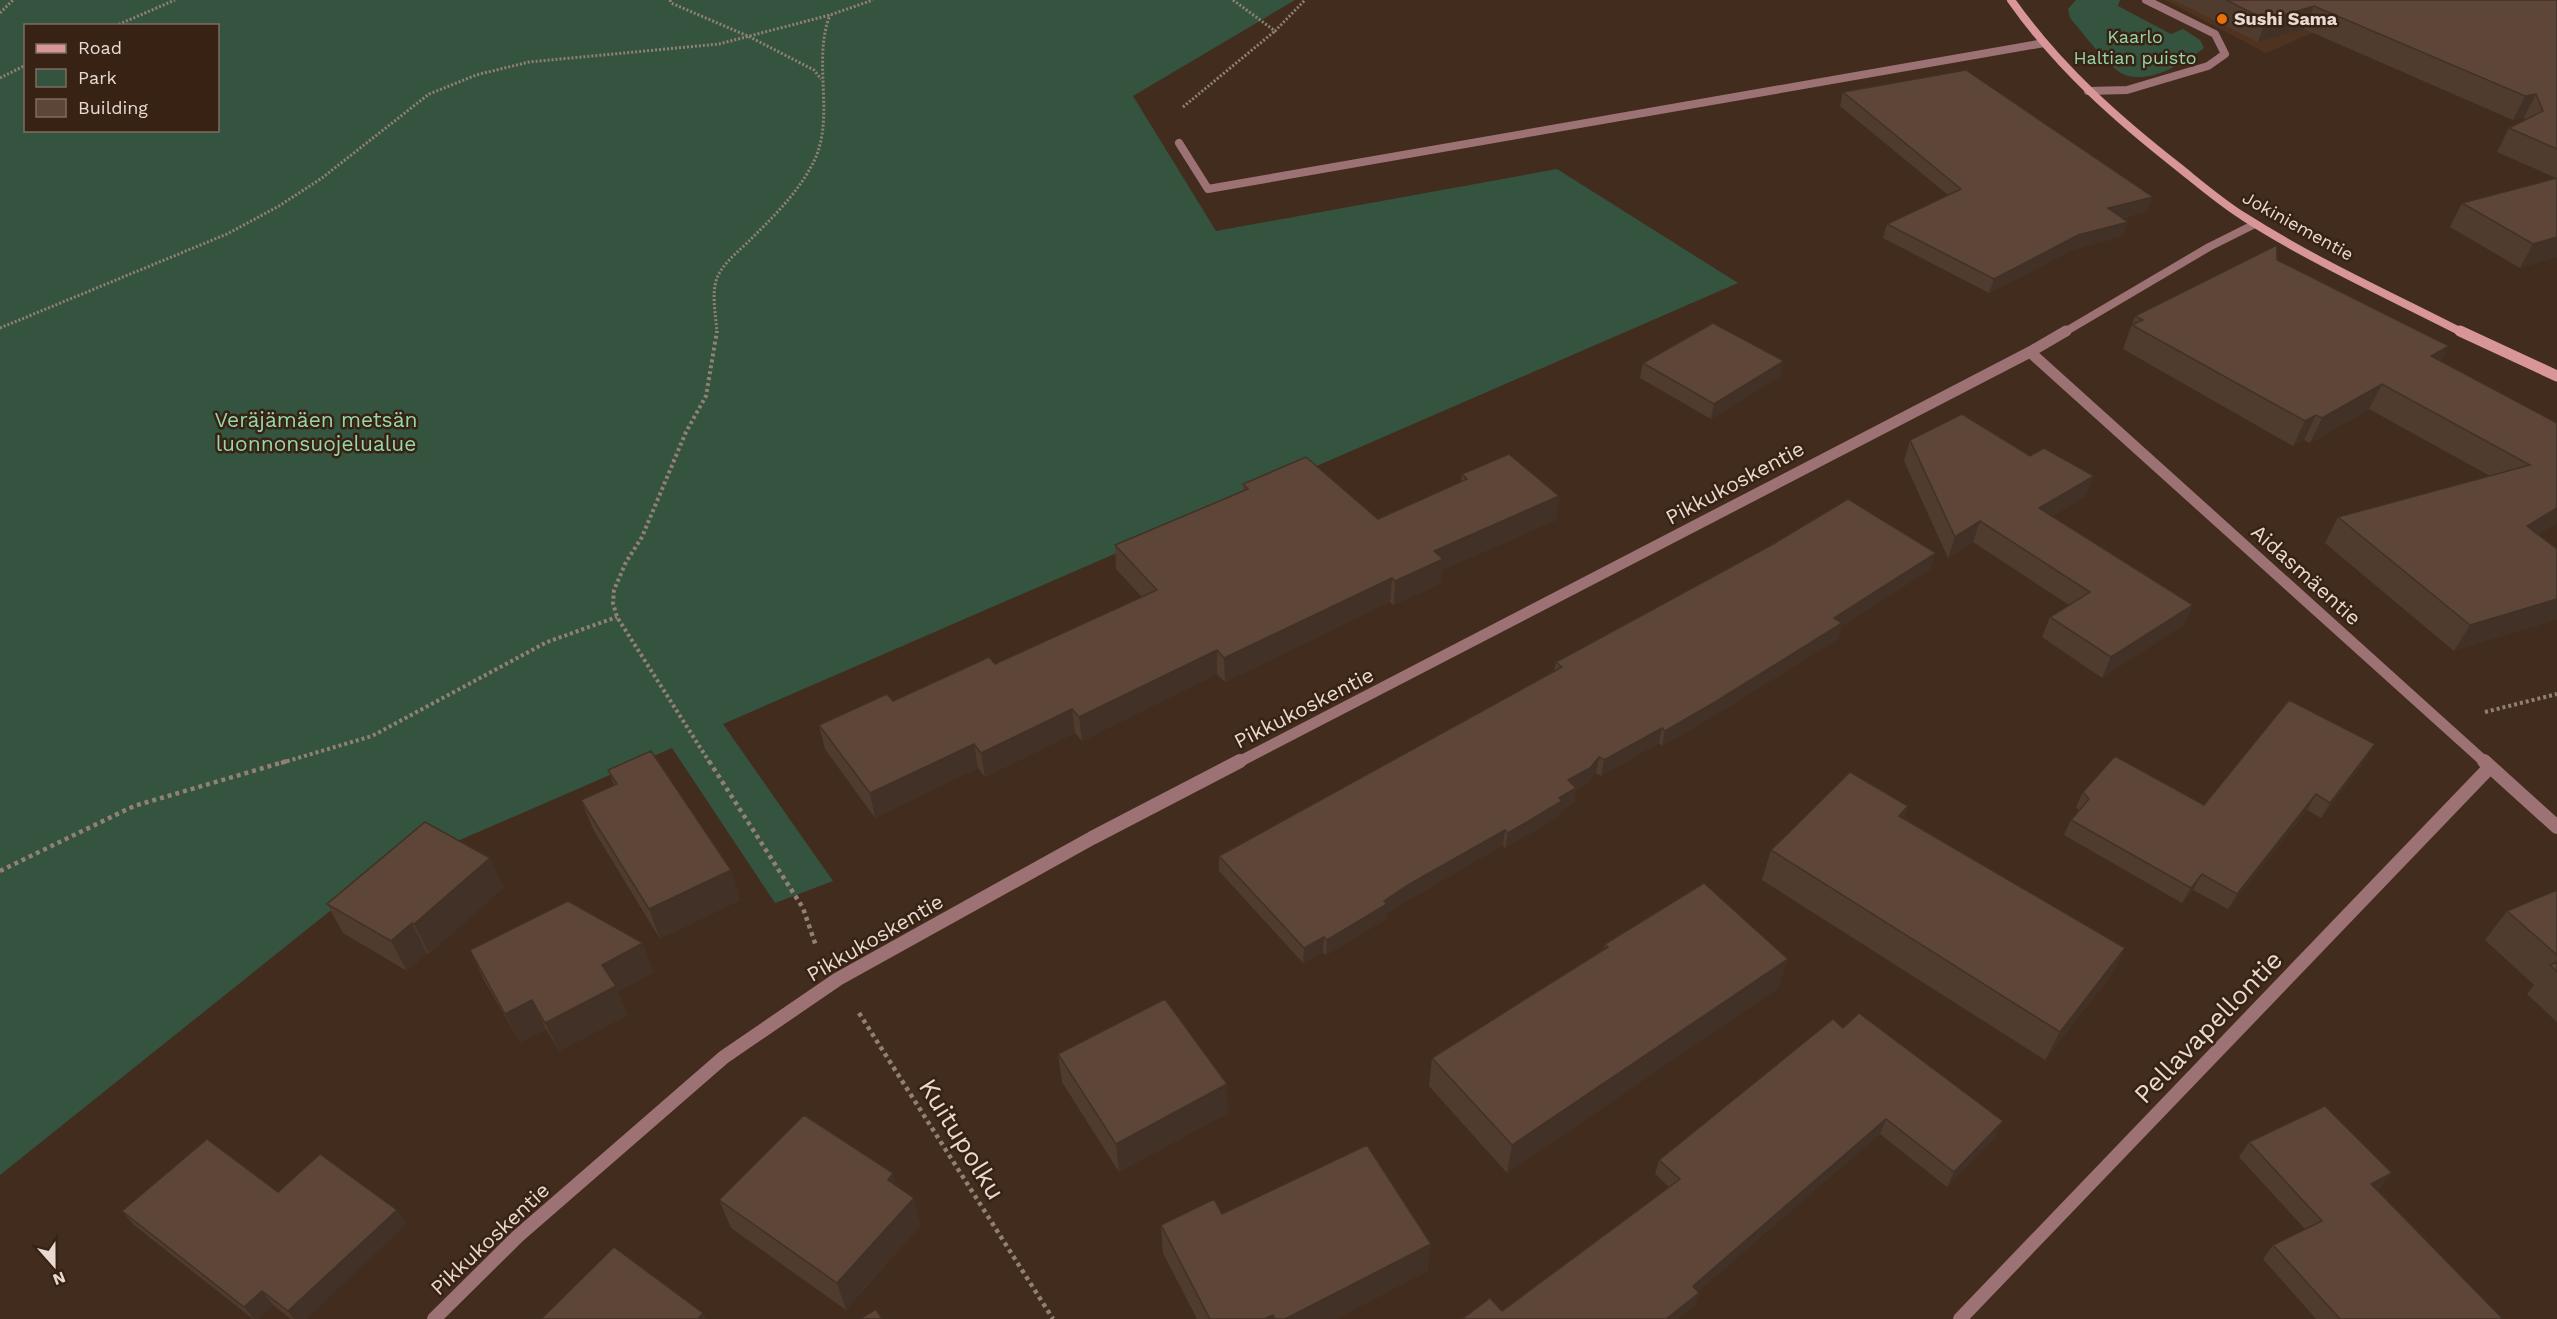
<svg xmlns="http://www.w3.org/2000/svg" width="2557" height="1319" viewBox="0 0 2557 1319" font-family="'Work Sans',sans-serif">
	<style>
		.built { fill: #4f3320 }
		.green { fill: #34543f; fill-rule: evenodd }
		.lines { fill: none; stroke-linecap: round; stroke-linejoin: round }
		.path-far2 { stroke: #928074; stroke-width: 3; stroke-dasharray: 2 2; stroke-linecap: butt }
		.path-far1 { stroke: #928074; stroke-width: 4; stroke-dasharray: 3 3; stroke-linecap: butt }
		.path { stroke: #928074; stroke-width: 4.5; stroke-dasharray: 4 4; stroke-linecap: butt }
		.lane { stroke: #9d7274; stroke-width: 8 }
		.street-far2 { stroke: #9d7274; stroke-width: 8 }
		.street-far1 { stroke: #9d7274; stroke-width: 11 }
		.street { stroke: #9d7274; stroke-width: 14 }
		.secondary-far1 { stroke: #d99699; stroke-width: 8 }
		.secondary { stroke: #d99699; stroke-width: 11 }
		.wall { fill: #503c2f }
		.shaded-wall { fill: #413126 }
		.building { fill: #5d4637; stroke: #413126; stroke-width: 1.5 }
		.food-dot { fill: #e8710a; stroke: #372214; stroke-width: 2 }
		.labels { text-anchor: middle; stroke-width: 5; stroke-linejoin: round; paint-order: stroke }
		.far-poi-label { font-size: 18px; font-weight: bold; fill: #e8dad1; stroke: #372214; text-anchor: start }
		.far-park-label { font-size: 18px; fill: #96d6ab; stroke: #372214 }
		.far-street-label { font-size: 18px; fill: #e8dad1; stroke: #372214 }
		.park-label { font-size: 21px; fill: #96d6ab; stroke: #372214 }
		.street-label { font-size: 21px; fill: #e8dad1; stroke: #372214 }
		.near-street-label { font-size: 26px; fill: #e8dad1; stroke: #372214 }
	</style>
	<rect width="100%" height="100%" fill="#422c1d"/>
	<path class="built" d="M2165,0H2388L2266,53Z"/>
	<path class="green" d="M0,0H1295L1133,96L1216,231L1557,169L1738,283L723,724L833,881L775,903L672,748L370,879L0,1175ZM26,26H218V130H26Z
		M2076,0H2120L2118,6L2171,34L2183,29L2200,40L2204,48C2185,63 2142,89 2118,71C2103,60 2083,33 2070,18L2068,9Z"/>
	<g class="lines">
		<path class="path-far2" d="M670,0L671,3L750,37L814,70L821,79
			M1233,0L1275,31L1305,0
			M0,13L13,0
			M115,26L175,0
			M0,78L26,65
			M1183,107L1275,31
			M0,328L227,234L279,206L322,178L429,94L476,75L529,62L719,44L830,15L873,0
			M717,333C716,316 711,294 717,278C723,263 739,251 750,240C774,216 800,191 815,159C835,114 812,61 830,15"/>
		<path class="path-far1" d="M2485,712L2557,694
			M281,763L372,736L547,642L617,617
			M710,763L617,617L613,603L614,590L626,562L642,537L686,432L706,396L717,331"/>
		<path class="path" d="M709,761L803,908L816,946
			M0,871L134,806L287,761
			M859,1013L1053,1319"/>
		<path class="lane" d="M2088,91L2127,90L2208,66L2225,54L2215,34L2146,0
			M1179,143L1208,189L2044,43"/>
		<path class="street-far2" d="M2063,333L2209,247L2255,224"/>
		<path class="street-far1" d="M2030,352L2486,763
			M1237,763L2030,352L2066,331"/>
		<path class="street" d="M2484,761L2557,827
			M434,1319L518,1236L724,1057L838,979L1092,838L1240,761
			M1960,1319L2490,767"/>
		<path class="secondary-far1" d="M2011,0C2058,67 2117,119 2181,169C2202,186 2223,204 2246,218C2315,262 2391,296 2463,333"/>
		<path class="secondary" d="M2460,331L2557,376"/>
	</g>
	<path class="wall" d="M2173,0H2557V257L2520,268L2450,227L2462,203L2556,178L2497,152L2509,128L2525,120L2524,117L2513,120L2304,29L2258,42Z
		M1843,92L2148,211L2122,218L2128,222L2123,236L2073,250L1989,293L1883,238L1887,224L1948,195L1840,106Z
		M2277,260L2441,361L2557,423L2538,535L2454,651L2325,543L2338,517L2490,476L2369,409L2310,443L2304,440L2293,446L2123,349L2135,316Z
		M1643,363L1781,376L1711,419L1640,378Z
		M1910,440L2086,496L2052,516L2193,605L2183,625L2102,678L2042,637L2050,617L2069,605L1973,542L1948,558L1904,461Z
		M1462,474L1559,496L1556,520L1442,570L1441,583L1394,605L1390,602L1225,682L1217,674L1082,741L1075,733L985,777L978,768L875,818L825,749L819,725L893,701L995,664L1142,597L1116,569L1115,545L1243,491V484L1378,519L1461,481Z
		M1931,569L1842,626L1838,639L1712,717L1662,746L1659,743L1601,776L1596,773L1588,783L1576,790L1574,803L1560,811V816L1505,848L1503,845L1407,901L1386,914V919L1326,955L1323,952L1303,963L1219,871V856L1554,671L1556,662Z
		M2375,744L2366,759L2321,818L2307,810L2228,909L2193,890L2182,903L2064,835L2071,820L2079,811L2076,807L2083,792L2204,805Z
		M608,770L731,870L740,900L660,939L593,829L581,800L614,785Z
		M1908,806L1904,818L2125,948L2110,977L2045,1060L1762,880L1771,850Z
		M490,858L504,887L429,954L427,953L407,971L343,933L327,904Z
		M2557,890V1022L2527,994L2534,985L2485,940L2507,911Z
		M1605,944L1788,959L1778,988L1507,1173L1429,1086L1432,1058L1604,949Z
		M470,950L654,972L618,992L628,1015L559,1051L546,1029L520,1042L484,980Z
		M1843,1028L1996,1136L1947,1187L1880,1134L1698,1291L1699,1293L1695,1306L1502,1311L1669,1187L1655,1174L1659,1160Z
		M1058,1054L1228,1113L1119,1172L1062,1082Z
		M2249,1142L2392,1173L2380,1188L2377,1189L2503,1319H2316L2263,1259L2273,1245L2305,1229L2239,1157Z
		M893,1173L896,1186L921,1225L846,1310L731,1228L719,1200Z
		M278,1192L397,1210L406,1224L306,1319H291L273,1305L258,1319H253L134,1225L122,1211Z
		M1222,1214L1431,1244L1427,1271L1336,1319H1197L1163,1253L1161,1225Z"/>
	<path class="shaded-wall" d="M2314,6L2304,29L2258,42L2266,20Z
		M2536,94L2524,117L2513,120L2525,96Z
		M2153,197L2148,211L2103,222L2108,208Z
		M2128,222L2123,236L2073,250L1989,293L1994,279L2078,235Z
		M2557,237V257L2520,268L2533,244Z
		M2449,346L2436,370L2431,356Z
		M1784,361L1781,376L1711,419L1714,404Z
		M2382,384L2369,409L2310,443L2322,418Z
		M2316,415L2304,440L2293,446L2305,421Z
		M2094,476L2086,496L2031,528L2039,508Z
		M1559,496L1556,520L1442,570L1441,583L1394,605L1395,581L1434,551Z
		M2557,508V523L2512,551L2527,526Z
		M1980,521L1973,542L1948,558L1955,537Z
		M1936,553L1931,569L1842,626L1838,639L1712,717L1662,746L1665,731L1834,618Z
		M1392,578L1390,602L1225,682L1224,658Z
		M2557,599V620L2454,651L2470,625Z
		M2193,605L2183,625L2102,678L2111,657Z
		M1217,650V674L1082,741L1079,717Z
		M1072,709L1075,733L985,777L981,753Z
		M1662,728L1659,743L1601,776L1604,760Z
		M974,744L978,768L875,818L870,793Z
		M2375,744L2366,759L2321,818L2330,803Z
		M1599,757L1596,773L1588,783L1576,790L1574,803L1560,811V816L1505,848L1508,833L1559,798L1568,780Z
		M2316,794L2307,810L2228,909L2237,894Z
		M1908,806L1898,836L1899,816Z
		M1505,830L1503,845L1407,901L1386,914V919L1326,955L1327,940L1384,901L1408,885Z
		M490,858L504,887L429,954L414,924Z
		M731,870L740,900L660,939L649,909Z
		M2202,874L2193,890L2182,903L2191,888Z
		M412,923L427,953L407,971L391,941Z
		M1324,937L1323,952L1303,963L1304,948Z
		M643,943L654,972L618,992L628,1015L559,1051L545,1023L602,965Z
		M2125,948L2110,977L2045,1060L2060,1032Z
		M1788,959L1778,988L1507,1173L1512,1145Z
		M532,1000L546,1029L520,1042L505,1014Z
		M1227,1084L1228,1113L1119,1172L1116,1144Z
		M1886,1119L1880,1134L1689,1300L1693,1286Z
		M2003,1121L1996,1136L1947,1187L1954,1172Z
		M893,1173L901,1201L888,1180Z
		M2392,1173L2380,1188L2360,1198L2371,1184Z
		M914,1198L921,1225L846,1310L837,1283Z
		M397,1210L406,1224L306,1319H294L288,1311Z
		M1431,1244L1427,1271L1336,1319H1285Z
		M262,1291L273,1305L258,1319H254L244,1307Z
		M1699,1293L1695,1306L1679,1319H1666Z
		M703,1313L706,1319H698Z
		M1273,1315V1319H1264Z"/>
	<path class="building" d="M2226,0H2557V149L2509,128L2543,111L2536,94L2525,96L2314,6L2266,20Z
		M1966,70L2153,197L2108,208L2128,222L2078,235L1994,279L1887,224L1961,189L1843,92Z
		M2557,178V237L2533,244L2462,203Z
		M2277,245V260L2449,346L2431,356L2557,423V508L2527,526L2557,549V599L2470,625L2338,517L2530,465L2382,384L2322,418L2316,415L2305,421L2132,325L2143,320L2135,316Z
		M1713,323L1784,361L1714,404L1643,363Z
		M1962,414L2030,456L2044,448L2094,476L2039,508L2193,605L2111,657L2050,617L2090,592L1980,521L1955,537L1910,440Z
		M1509,454L1559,496L1434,551L1443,559L1395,581L1392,578L1224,658L1217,650L1079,717L1072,709L981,753L974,744L870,793L819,725L887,694L893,701L989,657L995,664L1157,590L1115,545L1248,489L1243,484L1306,457L1378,519L1467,479L1462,474Z
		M1848,499L1936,553L1834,618L1842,623L1715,702L1665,731L1662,728L1604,760L1599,757L1590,768L1568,780L1576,788L1559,798L1562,801L1508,833L1505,830L1408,885L1384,901L1387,904L1327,940L1324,937L1304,948L1219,856L1562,667L1556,662L1775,543Z
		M2289,700L2375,744L2330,803L2316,794L2237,894L2202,874L2191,888L2071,820L2089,799L2083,792L2115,756L2204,805Z
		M651,751L731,870L649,909L581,800L617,784L608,770Z
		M1850,772L1908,806L1899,816L2125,948L2060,1032L1771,850Z
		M425,822L490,858L414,924L412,923L391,941L327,904Z
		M1704,883L1788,959L1512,1145L1432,1058L1608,947L1605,944Z
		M2557,890V955L2507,911Z
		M568,901L643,943L602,965L616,986L545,1023L532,1000L505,1014L470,950Z
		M2557,962V972L2550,965Z
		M1165,999L1227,1084L1116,1144L1058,1054Z
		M1859,1013L2003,1121L1954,1172L1886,1119L1693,1286L1699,1293L1666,1319H1462L1490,1298L1502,1311L1680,1179L1659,1160L1833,1019L1843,1028Z
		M2325,1106L2392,1173L2371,1184L2503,1319H2340L2273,1245L2322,1221L2249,1142Z
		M804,1115L893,1173L888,1180L914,1198L837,1283L719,1200Z
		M207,1139L278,1192L320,1154L397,1210L288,1311L262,1291L244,1307L122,1211Z
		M1367,1145L1431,1244L1285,1319H1275L1273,1315L1264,1319H1210L1161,1225L1214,1199L1222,1214Z
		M614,1247L703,1313L698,1319H541Z
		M876,1309L882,1319H860Z"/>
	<circle class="food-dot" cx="2222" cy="19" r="6"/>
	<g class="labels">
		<g class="far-poi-label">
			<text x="2234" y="25">Sushi Sama</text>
		</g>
		<g class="far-park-label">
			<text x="2135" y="43">Kaarlo<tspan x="2135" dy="21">Haltian puisto</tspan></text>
		</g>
		<g class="far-street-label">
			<text transform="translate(2298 226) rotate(29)" y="6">Jokiniementie</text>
		</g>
		<g class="park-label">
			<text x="316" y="427">Veräjämäen metsän<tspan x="316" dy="24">luonnonsuojelualue</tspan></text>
		</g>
		<g class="street-label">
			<text transform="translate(1735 483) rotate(-28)" y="7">Pikkukoskentie</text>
			<text transform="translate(2306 575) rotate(42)" y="7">Aidasmäentie</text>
			<text transform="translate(1304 708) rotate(-27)" y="7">Pikkukoskentie</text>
			<text transform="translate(875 938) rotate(-30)" y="7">Pikkukoskentie</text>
			<text transform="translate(490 1239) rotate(-43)" y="7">Pikkukoskentie</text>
		</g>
		<g class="near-street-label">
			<text transform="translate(2208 1027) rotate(-46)" y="9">Pellavapellontie</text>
			<text transform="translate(962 1139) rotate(58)" y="9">Kuitupolku</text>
		</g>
	</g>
	<rect x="24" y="24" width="195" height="108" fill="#372214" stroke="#7e6c60" stroke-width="1.5"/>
	<rect x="36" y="44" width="30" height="9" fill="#d99699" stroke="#7e6c60" stroke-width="1.5"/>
	<text x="78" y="54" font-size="18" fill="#e8dad1">Road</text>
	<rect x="36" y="69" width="30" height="18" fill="#34543f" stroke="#7e6c60" stroke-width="1.5"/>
	<text x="78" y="84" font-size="18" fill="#e8dad1">Park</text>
	<rect x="36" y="99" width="30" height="18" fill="#5d4637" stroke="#7e6c60" stroke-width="1.5"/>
	<text x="78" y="114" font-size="18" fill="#e8dad1">Building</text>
	<g transform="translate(54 1265) rotate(159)" stroke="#372214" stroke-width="4.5" paint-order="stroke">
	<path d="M0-4.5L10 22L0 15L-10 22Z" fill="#e8dad1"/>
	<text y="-9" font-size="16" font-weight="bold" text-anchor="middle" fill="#e8dad1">N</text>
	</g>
</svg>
